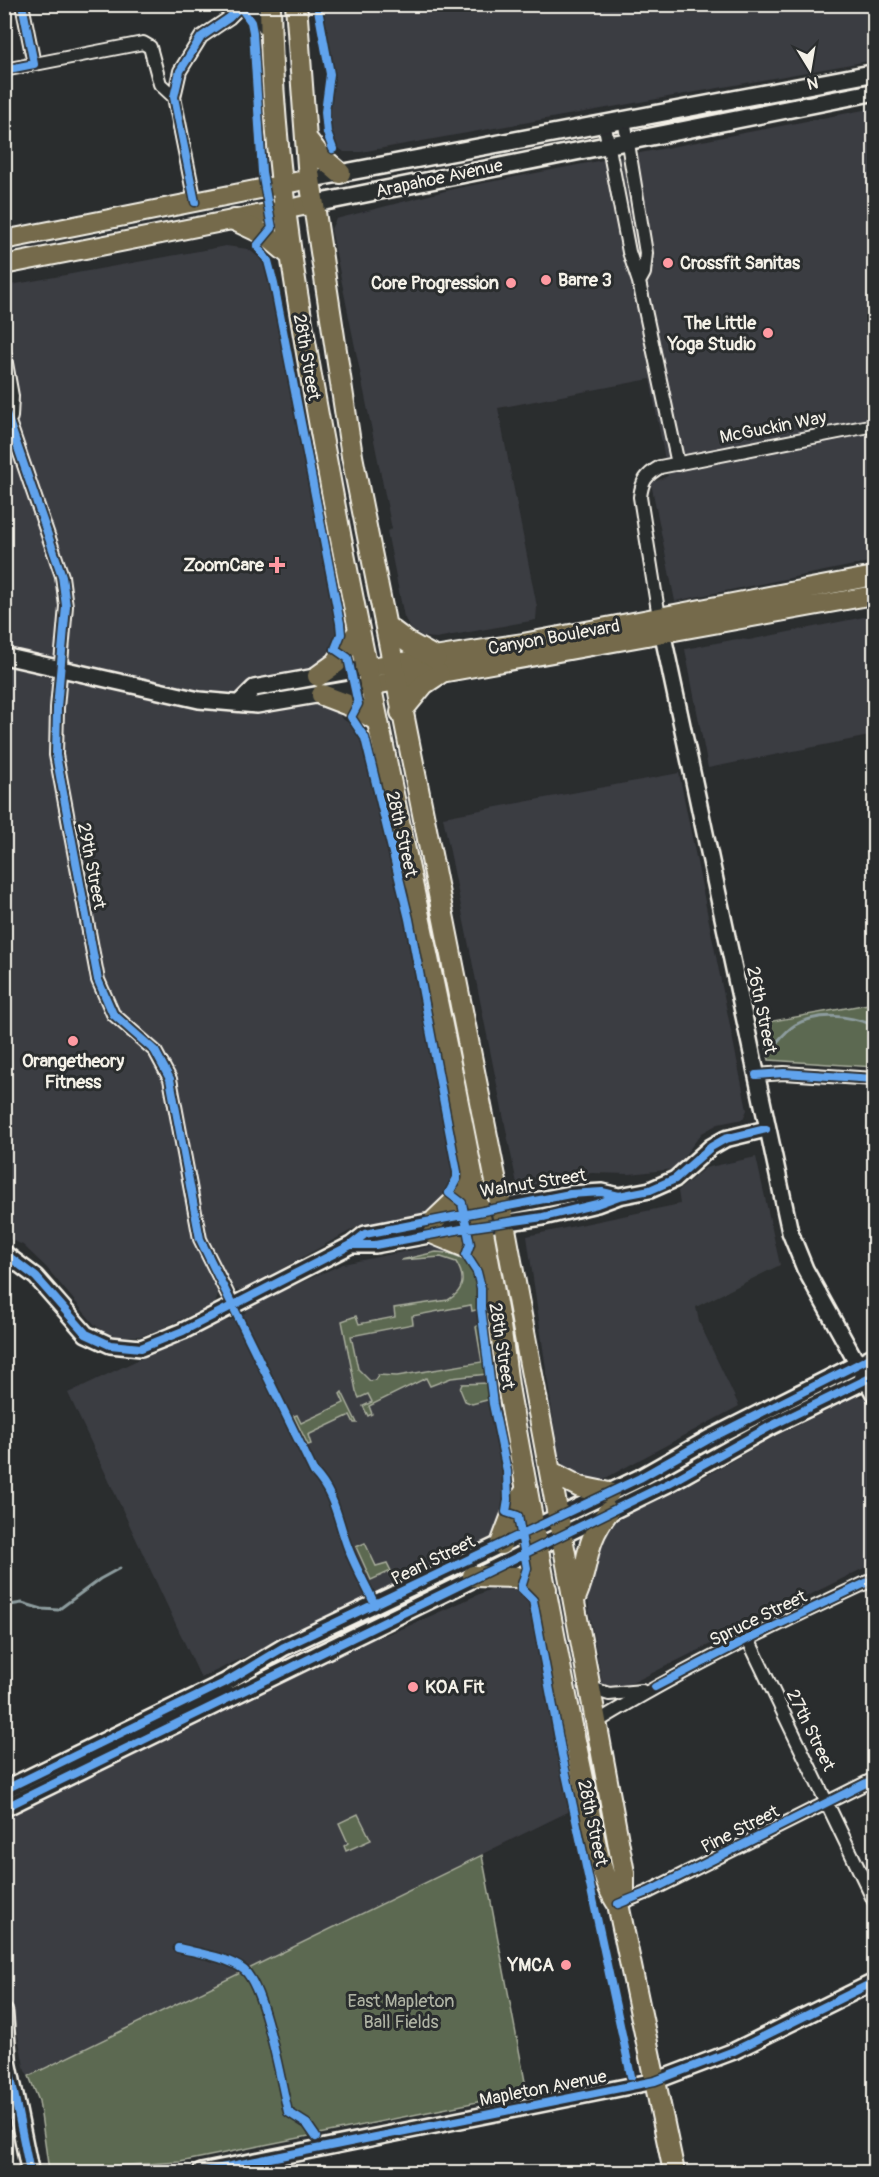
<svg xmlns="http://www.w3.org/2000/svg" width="879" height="2177" viewBox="0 0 879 2177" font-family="Pangolin,sans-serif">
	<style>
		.built { fill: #3b3c42 }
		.green { fill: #5c6951; stroke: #a8ad9c; stroke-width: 1.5 }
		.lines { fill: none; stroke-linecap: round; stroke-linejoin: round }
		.stream { stroke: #8d9c9e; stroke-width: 3 }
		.minor-casing { stroke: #f4f1e8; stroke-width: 16 }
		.tertiary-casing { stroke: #f4f1e8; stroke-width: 20 }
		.secondary-casing { stroke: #f4f1e8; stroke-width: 21 }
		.primary-casing { stroke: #f4f1e8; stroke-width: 22 }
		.trunk-casing { stroke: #f4f1e8; stroke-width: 24 }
		.minor { stroke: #2a2d2e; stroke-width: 12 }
		.tertiary { stroke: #2a2d2e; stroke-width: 15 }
		.secondary { stroke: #2a2d2e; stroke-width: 16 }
		.primary { stroke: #746b4b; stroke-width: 18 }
		.trunk { stroke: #746b4b; stroke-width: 20 }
		.cycleway-casing { stroke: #2a2d2e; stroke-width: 11 }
		.cycleway { stroke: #60a3ed; stroke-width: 8 }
		.poi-dot { fill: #ff9aa2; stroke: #2a2d2e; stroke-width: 2 }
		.labels { text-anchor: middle; stroke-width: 6; stroke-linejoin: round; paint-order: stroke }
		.street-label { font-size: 18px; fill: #f4f1e8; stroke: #2a2d2e }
		.poi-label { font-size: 18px; font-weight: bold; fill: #f4f1e8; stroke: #2a2d2e; text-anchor: end }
		.park-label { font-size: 18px; fill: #b0b4a4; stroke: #2a2d2e }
	</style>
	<rect width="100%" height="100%" fill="#2a2d2e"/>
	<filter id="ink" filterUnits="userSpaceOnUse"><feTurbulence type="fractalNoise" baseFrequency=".0167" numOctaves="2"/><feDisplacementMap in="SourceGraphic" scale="12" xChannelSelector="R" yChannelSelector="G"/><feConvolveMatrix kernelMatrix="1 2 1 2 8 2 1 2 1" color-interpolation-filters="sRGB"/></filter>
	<g filter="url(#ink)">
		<path class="built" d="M326,5H874V60L361,152H344L335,145L331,132L329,115L334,76L324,14Z
			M874,108V561L675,601L651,483L668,476L650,379L498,408L537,607L536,620L436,638L424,637L411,629L404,617L387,531L392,529L331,229L336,219L453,189Z
			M226,246L248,249L261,259L269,272L337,633L332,647L325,656L341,718L352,725L361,738L403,913L409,948L462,1166L450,1201L424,1216L363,1229L355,1228L245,1289L236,1290L232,1287L218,1295L215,1304L158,1330L141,1336H118L104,1332L94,1324L46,1267L23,1245L5,1237V286Z
			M874,615V735L708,768L685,649L737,639L749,640Z
			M679,773L747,1110L743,1119L718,1124L702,1133L674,1169L630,1174L591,1173L520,1188L517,1184L443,817Z
			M756,1157L780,1265L696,1307L699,1322L739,1406L602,1480L592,1482L565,1469L558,1453L527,1236L680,1204L678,1191L705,1168Z
			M432,1246L451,1247L481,1272L488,1301L513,1478V1493L501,1530L492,1537L201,1678L68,1393L222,1320L229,1321L244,1314L253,1304L343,1264Z
			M857,1396L867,1398L874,1409V1563L620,1689L605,1687L602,1683L589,1611L587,1580L605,1529L625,1514L708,1475L764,1442Z
			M506,1582L534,1592L542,1606L552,1720L570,1811L29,2076L25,2071L5,1972L8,1962L5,1943V1818L366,1642L404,1628Z"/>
		<path class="green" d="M868,1004L874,1009V1067L769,1060L762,1023Z
			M436,1252C475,1254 480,1275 480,1309L472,1311L471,1305L412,1316L413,1324L351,1336L358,1369L370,1381L375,1380L378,1375L397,1376L482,1362L476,1327L481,1323L487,1374L451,1378L430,1386L426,1378L369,1406L372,1414L368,1416L363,1406L372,1402L368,1394L359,1398L356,1391L342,1321L356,1316L359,1324L395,1317L394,1308L448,1300C464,1291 466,1278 456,1262L441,1257L401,1260Z
			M488,1383L491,1399L472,1404L465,1401L460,1389L462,1384Z
			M342,1392L357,1423H354L350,1415L308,1435L311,1444L308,1445L294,1416L297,1415L301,1423L344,1403L340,1394Z
			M365,1543L376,1566L387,1563L391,1571L371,1580L356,1547Z
			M358,1814L371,1840L346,1851L344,1846L348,1843L339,1823Z
			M482,1855L527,2092L180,2162L111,2166L79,2172L49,2171L39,2101L29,2076Z"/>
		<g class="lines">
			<path class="stream" d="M768,1052C776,1044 785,1031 795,1025C821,1011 848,1016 874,1025
				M4,1606L22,1603L42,1609L58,1610L100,1579L120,1568"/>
			<g class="minor-casing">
				<path id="minor" d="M22,4L34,64
					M249,4L268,33
					M4,70L143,43L150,47L160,84L174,97
					M624,119L646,253L644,273L639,282
					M604,122L629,252L639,282L678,464
					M195,202L174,97L180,71L201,37L229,18L243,4
					M4,352L12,396L11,417
					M4,407L62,576L66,606L57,708L56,755L98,980L113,1014L155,1051L170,1079L200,1239L233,1305
					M659,617L640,497C642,481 646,475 660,467L874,425
					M756,1075L784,1073L874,1079
					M748,1639L874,1901
					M591,1688L609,1694L642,1691
					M597,1722C686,1667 780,1623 874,1579
					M618,1904L648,1892L874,1779"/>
			</g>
			<g class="tertiary-casing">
				<path id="tertiary" d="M660,622L790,1232L805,1269L874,1394
					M4,656L199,700L257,705L369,686
					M239,703L254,688L365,668
					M351,1245H375L467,1228L543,1217L597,1204L619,1196L650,1190L675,1179L711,1147L725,1139L766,1129
					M4,1253L36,1277L86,1334L110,1345L141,1348L183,1331L351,1245L365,1234L570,1194L602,1192L619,1196
					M201,2172L655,2081L734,2051L874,1982"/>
			</g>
			<g class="secondary-casing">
				<path id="secondary" d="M310,179L874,73
					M313,204L874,92
					M4,1790L224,1683L284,1647L640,1478L709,1439L874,1356
					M4,1808L669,1483L771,1426L874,1376
					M4,2012L8,2063L30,2172"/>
			</g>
			<g class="primary-casing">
				<path id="primary" d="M4,240L310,179
					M4,265L313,204
					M365,668L523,643L874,576
					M369,686L874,595"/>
			</g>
			<g class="trunk-casing">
				<path id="trunk" d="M270,4C272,169 301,325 331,486C382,763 450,1037 498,1315C503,1340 505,1366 509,1392C532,1519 555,1647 582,1774C590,1810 597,1875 618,1904L674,2172
					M296,4L308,166L352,456L501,1207L624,1873V1890L618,1904
					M306,138L319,155L340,173
					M234,220L266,235L289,254
					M386,626L409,643L436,658
					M318,676L336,663L358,632
					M322,695L356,708L376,720
					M401,712L424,684L439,674
					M435,1220L457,1199L468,1167
					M434,1234L468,1248L489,1268
					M551,1472L580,1487L609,1493
					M501,1544L515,1507L527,1489
					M473,1576L517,1577L546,1589
					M576,1596C590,1563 583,1545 608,1512"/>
			</g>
			<use href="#minor" class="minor"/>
			<use href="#tertiary" class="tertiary"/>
			<use href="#secondary" class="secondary"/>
			<use href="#primary" class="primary"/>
			<use href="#trunk" class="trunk"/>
			<g class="cycleway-casing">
				<path id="cycleway" d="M317,4L330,74L325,112L327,133L333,149
					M241,8L251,22L253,32L262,172L272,228L257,246L268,261L274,284L340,623L341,634L335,649L348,658L358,704L351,717L365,738L409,919L457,1172V1178L449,1193L462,1203L470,1244L466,1255L477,1272L481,1288V1308L493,1404L507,1471L508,1500L506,1512L518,1516L527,1568L521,1588L533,1600L562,1755L631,2076
					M4,70L34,64L22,4
					M195,202L174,97L180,71L201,37L229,18L243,4
					M4,407L62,576L66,606L57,708L56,755L98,980L113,1014L155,1051L170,1079L200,1239L314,1472C335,1494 337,1518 347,1545C354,1565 366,1585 375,1605
					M756,1075L784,1073L874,1079
					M351,1245H375L467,1228L543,1217L597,1204L619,1196L650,1190L675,1179L711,1147L725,1139L766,1129
					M4,1253L36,1277L86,1334L110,1345L141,1348L183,1331L351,1245L365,1234L570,1194L602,1192L619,1196
					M655,1687L748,1639L874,1579
					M4,1790L224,1683L284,1647L640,1478L709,1439L874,1356
					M4,1808L669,1483L771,1426L874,1376
					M618,1904L648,1892L874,1779
					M178,1948C198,1953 228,1957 244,1970C265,1988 281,2083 288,2112L307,2124L316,2137
					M4,2012L8,2063L30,2172
					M201,2172L655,2081L734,2051L874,1982"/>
			</g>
			<use href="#cycleway" class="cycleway"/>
		</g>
	</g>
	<g class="poi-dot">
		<circle cx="668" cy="263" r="6"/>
		<circle cx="546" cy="280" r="6"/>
		<circle cx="511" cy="283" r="6"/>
		<circle cx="768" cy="333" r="6"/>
		<path d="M274 556h6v6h6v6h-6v6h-6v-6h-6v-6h6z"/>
		<circle cx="73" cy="1041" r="6"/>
		<circle cx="413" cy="1687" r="6"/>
		<circle cx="566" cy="1965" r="6"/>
	</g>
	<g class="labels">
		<g class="street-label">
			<text transform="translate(439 178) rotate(-12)" y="6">Arapahoe Avenue</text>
			<text transform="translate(307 357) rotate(80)" y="6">28th Street</text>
			<text transform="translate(773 427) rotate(-11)" y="6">McGuckin Way</text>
			<text transform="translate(554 637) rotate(-10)" y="6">Canyon Boulevard</text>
			<text transform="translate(402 834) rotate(77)" y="6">28th Street</text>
			<text transform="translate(92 866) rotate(79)" y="6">29th Street</text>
			<text transform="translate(762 1010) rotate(78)" y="6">26th Street</text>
			<text transform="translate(533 1183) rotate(-9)" y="6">Walnut Street</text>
			<text transform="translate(502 1346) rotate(81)" y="6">28th Street</text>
			<text transform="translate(433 1560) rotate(-26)" y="6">Pearl Street</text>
			<text transform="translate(758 1618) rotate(-26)" y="6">Spruce Street</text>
			<text transform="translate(811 1730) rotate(64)" y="6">27th Street</text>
			<text transform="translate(593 1823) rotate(78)" y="6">28th Street</text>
			<text transform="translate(740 1829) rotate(-27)" y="6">Pine Street</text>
			<text transform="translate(543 2088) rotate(-11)" y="6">Mapleton Avenue</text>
		</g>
		<g class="poi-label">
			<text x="680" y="269" text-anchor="start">Crossfit Sanitas</text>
			<text x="558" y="286" text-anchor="start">Barre 3</text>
			<text x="499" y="289">Core Progression</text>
			<text x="756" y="329">The Little<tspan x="756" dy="21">Yoga Studio</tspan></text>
			<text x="264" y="571">ZoomCare</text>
			<text x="73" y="1067" text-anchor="middle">Orangetheory<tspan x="73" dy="21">Fitness</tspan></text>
			<text x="425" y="1693" text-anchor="start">KOA Fit</text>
			<text x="554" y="1971">YMCA</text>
		</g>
		<g class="park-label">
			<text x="401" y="2007">East Mapleton<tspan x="401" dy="21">Ball Fields</tspan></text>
		</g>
	</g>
	<rect width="879" height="2177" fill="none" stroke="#2a2d2e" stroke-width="24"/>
	<rect x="12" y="12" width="855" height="2153" fill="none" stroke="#f4f1e8" stroke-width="2" filter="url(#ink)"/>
	<g transform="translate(810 69) rotate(169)" stroke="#2a2d2e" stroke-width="4.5" paint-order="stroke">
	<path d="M0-4.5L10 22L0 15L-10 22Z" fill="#f4f1e8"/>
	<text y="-9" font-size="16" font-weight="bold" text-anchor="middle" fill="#f4f1e8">N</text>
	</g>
</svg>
